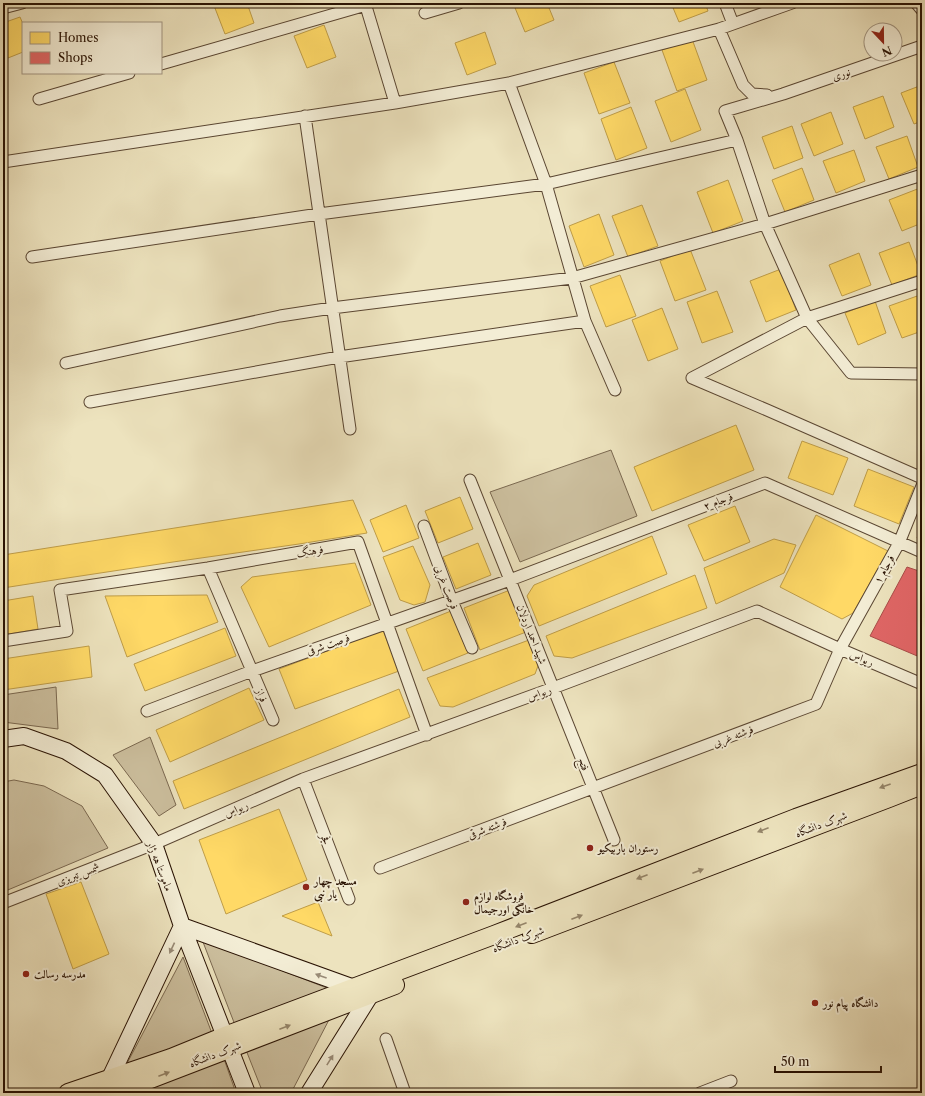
<svg xmlns="http://www.w3.org/2000/svg" width="925" height="1096" viewBox="0 0 925 1096" font-family="'Libre Caslon Text',Amiri,serif">
	<style>
		.green { fill: #ccbf9e; stroke: #7a6850 }
		.homes { fill: #ffd966; stroke: #bf9d48 }
		.shops { fill: #e06666; stroke: #a94d48 }
		.lines { fill: none; stroke-linecap: round; stroke-linejoin: round }
		.street-casing { stroke: #5a4632; stroke-width: 13 }
		.secondary-casing { stroke: #291203; stroke-width: 18 }
		.primary-casing { stroke: #291203; stroke-width: 20 }
		.street { stroke: #f3edd5; stroke-width: 11 }
		.secondary { stroke: #f3edd5; stroke-width: 16 }
		.primary { stroke: #ede3be; stroke-width: 18 }
		.oneway { fill: #95856a }
		.oneway2 { fill: #988a76 }
		.poi-dot { fill: #8f2418; stroke: #f3edd5; stroke-width: 1.5 }
		.labels { text-anchor: middle; stroke-width: 4; stroke-linejoin: round; paint-order: stroke }
		.street-label { font-size: 11px; fill: #291203; stroke: #f3edd5 }
		.poi-label { font-size: 11px; font-weight: bold; fill: #291203; stroke: #f3edd5; text-anchor: start }
	</style>
	<rect width="100%" height="100%" fill="#ede3be"/>
	<filter id="stains"><feTurbulence type="fractalNoise" baseFrequency=".005" numOctaves="4"/><feColorMatrix values="0 0 0 0 .2 0 0 0 0 .09 0 0 0 0 .02 0 0 0 .5 -.17"/></filter>
	<radialGradient id="worn" r=".72"><stop offset=".6" stop-color="#630" stop-opacity="0"/><stop offset="1" stop-color="#630" stop-opacity=".3"/></radialGradient>
	<path class="green" d="M611,450L637,516L520,562L490,492Z
		M56,687L58,729L3,722V695Z
		M150,737L176,805L159,816L113,755Z
		M14,780L44,786L82,806L108,848L3,892V782Z
		M203,942L226,949L327,988L235,1025Z
		M183,957L213,1036L123,1071Z
		M332,1014L291,1093H263L246,1050Z
		M224,1059L236,1093H144L139,1091Z"/>
	<path class="homes" d="M213,3H247L254,23L225,34Z
		M513,3H547L554,20L525,32Z
		M671,3H705L708,11L679,22Z
		M20,17L23,24V52L3,60V23Z
		M324,25L336,57L307,68L294,36Z
		M485,32L496,64L467,75L455,43Z
		M692,39L707,80L677,91L662,50Z
		M614,62L630,103L599,114L584,73Z
		M922,85V121L914,124L901,93Z
		M685,89L701,130L671,142L655,101Z
		M883,96L894,127L865,139L853,107Z
		M631,107L647,148L616,160L601,119Z
		M831,112L843,144L814,156L801,124Z
		M792,126L803,158L774,169L762,137Z
		M907,136L918,167L889,179L876,147Z
		M854,150L865,181L836,193L823,161Z
		M802,168L814,200L785,212L772,180Z
		M728,180L743,221L713,233L697,192Z
		M920,188L922,195V223L902,231L889,200Z
		M642,205L658,246L628,257L612,216Z
		M599,214L614,255L584,267L569,226Z
		M909,242L921,274L892,285L879,253Z
		M690,249L706,290L675,301L660,261Z
		M859,253L871,285L842,296L829,265Z
		M781,269L796,310L766,322L750,281Z
		M620,275L636,316L606,327L590,286Z
		M717,291L733,332L702,343L687,302Z
		M920,295L922,302V331L902,338L889,306Z
		M875,301L886,333L858,345L845,313Z
		M662,308L678,349L648,361L632,320Z
		M736,425L754,470L652,511L634,467Z
		M802,441L848,458L833,495L788,478Z
		M868,469L914,487L899,524L854,506Z
		M460,497L473,529L438,543L425,511Z
		M353,500L367,533L299,544L173,562L54,580L3,588V555Z
		M406,505L419,538L383,552L370,520Z
		M735,506L750,542L704,561L688,525Z
		M816,515L888,551L853,613L842,619L780,587Z
		M922,525V540L917,538Z
		M652,536L667,574L539,626L527,596L534,585Z
		M774,539L796,545L784,573L716,604L704,568Z
		M478,543L491,575L456,589L443,557Z
		M413,546L430,585L425,602L414,605L400,600L383,557Z
		M355,563L371,605L269,647L241,587L252,577Z
		M695,575L707,608L572,658L554,656L546,636Z
		M510,590L526,632L480,650L464,608Z
		M207,595L218,622L127,657L105,596Z
		M33,596L38,629L3,635V601Z
		M451,611L468,653L423,671L406,629Z
		M225,628L236,656L145,691L134,664Z
		M383,630L399,671L295,709L279,669Z
		M529,640L539,663L535,674L453,707L440,706L427,678Z
		M89,646L92,677L3,690V659Z
		M249,688L264,720L170,762L156,730Z
		M399,689L410,717L184,809L173,781Z
		M279,809L307,880L226,914L199,840Z
		M81,882L109,954L73,969L46,894Z
		M318,902L332,936L282,916Z"/>
	<path class="shops" d="M907,567L922,572V658L870,636Z"/>
	<g class="lines">
		<g class="street-casing">
			<path id="street" d="M365,3L395,103
				M725,3L733,24
				M916,3L922,10
				M3,8L22,3
				M425,13L459,3
				M719,29L743,85L752,94L767,95
				M922,46L783,94L725,111L737,140L765,224L922,175
				M161,64L366,5
				M509,83L546,184L585,321L615,390
				M39,99L129,73
				M305,116L350,429
				M3,162L395,103L509,83L719,29L792,3
				M32,257L319,214L546,184L737,140
				M66,363L280,316L332,308L572,278L765,224L807,318L851,373L922,374
				M692,378L767,410L922,478
				M692,378L807,318L922,281
				M90,402L339,357L585,321
				M470,480L614,840
				M424,526L452,601L472,648
				M208,568L273,720
				M3,641L67,631L60,590L208,568L358,542L427,735
				M147,711L252,671L510,580L765,483L922,552
				M303,779L349,899
				M380,868L816,704L840,649L899,543L922,486
				M3,903L154,844L303,779L553,688L757,611L840,649L922,684
				M386,1039L405,1093
				M700,1093L731,1081"/>
		</g>
		<g class="secondary-casing">
			<path id="secondary" d="M3,739L24,736L66,751L105,775L154,844L182,926L247,1093
				M116,1087L110,1078L182,926L371,994L309,1093"/>
		</g>
		<g class="primary-casing">
			<path id="primary" d="M532,934L889,798L922,785
				M68,1093L171,1058L225,1036L494,935L796,818L922,773
				M114,1093L395,985"/>
		</g>
		<use href="#street" class="street"/>
		<use href="#secondary" class="secondary"/>
		<use href="#primary" class="primary"/>
	</g>
	<defs><path id="oneway-solid" d="M-6-.8H1V-3.2L6.5 0L1 3.2V.8H-6Z"/></defs>
	<g class="oneway">
		<use href="#oneway-solid" transform="translate(885 786) rotate(160)"/>
		<use href="#oneway-solid" transform="translate(763 830) rotate(159)"/>
		<use href="#oneway-solid" transform="translate(698 871) rotate(-21)"/>
		<use href="#oneway-solid" transform="translate(642 877) rotate(159)"/>
		<use href="#oneway-solid" transform="translate(577 917) rotate(-21)"/>
		<use href="#oneway-solid" transform="translate(521 925) rotate(159)"/>
		<use href="#oneway-solid" transform="translate(285 1027) rotate(-21)"/>
		<use href="#oneway-solid" transform="translate(164 1074) rotate(-21)"/>
	</g>
	<g class="oneway2">
		<use href="#oneway-solid" transform="translate(172 948) rotate(115)"/>
		<use href="#oneway-solid" transform="translate(321 976) rotate(-160)"/>
		<use href="#oneway-solid" transform="translate(330 1060) rotate(-58)"/>
	</g>
	<g class="poi-dot">
		<circle cx="590" cy="848" r="4"/>
		<circle cx="306" cy="887" r="4"/>
		<circle cx="466" cy="902" r="4"/>
		<circle cx="26" cy="974" r="4"/>
		<circle cx="815" cy="1003" r="4"/>
	</g>
	<g class="labels">
		<g class="street-label">
			<text transform="translate(841 74) rotate(-19)" y="4">نوری</text>
			<text transform="translate(718 501) rotate(-21)" y="4">فرجام ۲</text>
			<text transform="translate(310 551) rotate(-10)" y="4">فرهنگ</text>
			<text transform="translate(884 569) rotate(-61)" y="4">فرجام ۱</text>
			<text transform="translate(447 587) rotate(69)" y="4">فرصت غربی</text>
			<text transform="translate(532 634) rotate(68)" y="4">شهید احمد اردلان</text>
			<text transform="translate(328 644) rotate(-19)" y="4">فرصت شرقی</text>
			<text transform="translate(862 658) rotate(23)" y="4">ریواس</text>
			<text transform="translate(539 693) rotate(-20)" y="4">ریواس</text>
			<text transform="translate(262 695) rotate(67)" y="4">فراز</text>
			<text transform="translate(733 736) rotate(-21)" y="4">فرشته غربی</text>
			<text transform="translate(584 764) rotate(68)" y="4">فتح</text>
			<text transform="translate(236 809) rotate(-23)" y="4">ریواس</text>
			<text transform="translate(821 824) rotate(-21)" y="4">شهرک دانشگاه</text>
			<text transform="translate(487 828) rotate(-21)" y="4">فرشته شرقی</text>
			<text transform="translate(326 839) rotate(69)" y="4">فجر</text>
			<text transform="translate(160 866) rotate(69)" y="4">ماموستا هه ژار</text>
			<text transform="translate(78 874) rotate(-21)" y="4">شمس تبریزی</text>
			<text transform="translate(518 939) rotate(-21)" y="4">شهرک دانشگاه</text>
			<text transform="translate(215 1054) rotate(-21)" y="4">شهرک دانشگاه</text>
		</g>
		<g class="poi-label">
			<text x="598" y="852">رستوران باربیکیو</text>
			<text x="314" y="885">مسجد چهار<tspan x="314" dy="13">یار نبی</tspan></text>
			<text x="474" y="900">فروشگاه لوازم<tspan x="474" dy="13">خانگی اورجیمال</tspan></text>
			<text x="34" y="978">مدرسه رسالت</text>
			<text x="823" y="1007">دانشگاه پیام نور</text>
		</g>
	</g>
	<rect width="925" height="1096" fill="none" stroke="#ede3be" stroke-width="16"/>
	<rect x="4" y="4" width="917" height="1088" fill="none" stroke="#291203" stroke-width="2"/>
	<rect x="8" y="8" width="909" height="1080" fill="none" stroke="#291203"/>
	<rect x="22" y="22" width="140" height="52" fill="#f3edd5" stroke="#a29581"/>
	<rect x="30" y="32" width="20" height="12" fill="#ffd966" stroke="#a29581"/>
	<text x="58" y="42" font-size="12" fill="#291203">Homes</text>
	<rect x="30" y="52" width="20" height="12" fill="#e06666" stroke="#a29581"/>
	<text x="58" y="62" font-size="12" fill="#291203">Shops</text>
	<g transform="translate(883 42) rotate(158)"><circle r="19" fill="#f3edd5" stroke="#a29581"/>
	<path d="M0-3L7 15L0 10L-7 15Z" fill="#8f2418"/>
	<text y="-6" font-size="11" font-weight="bold" text-anchor="middle" fill="#291203">N</text>
	</g>
	<path d="M775 1066v6h106v-6" fill="none" stroke="#291203" stroke-width="2"/>
	<text x="781" y="1066" font-size="12" fill="#291203" stroke="#f3edd5" stroke-width="3" paint-order="stroke">50 m</text>
	<rect width="100%" height="100%" filter="url(#stains)"/>
	<rect width="100%" height="100%" fill="url(#worn)"/>
</svg>
